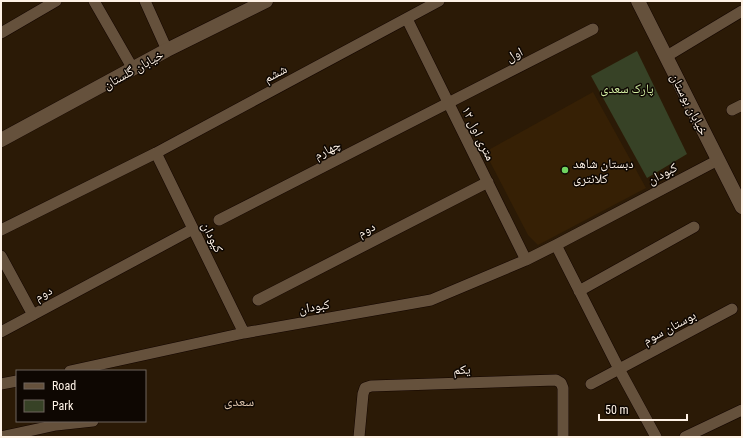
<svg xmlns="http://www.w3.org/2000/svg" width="743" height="438" viewBox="0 0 743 438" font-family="'Roboto Condensed','Noto Naskh Arabic',sans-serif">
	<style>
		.built { fill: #362005 }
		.green { fill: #374226 }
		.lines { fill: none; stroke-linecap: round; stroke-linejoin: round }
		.minor-casing { stroke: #130500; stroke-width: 12 }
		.tertiary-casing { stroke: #130500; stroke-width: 15 }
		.minor { stroke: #65513c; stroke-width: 11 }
		.tertiary { stroke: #65513c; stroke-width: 14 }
		.poi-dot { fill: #6fd360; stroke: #0e0702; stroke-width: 1.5 }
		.labels { text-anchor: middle; stroke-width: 3; stroke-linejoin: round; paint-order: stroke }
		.street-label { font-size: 13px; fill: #fef2e6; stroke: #0e0702 }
		.park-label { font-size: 13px; fill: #d4f1a5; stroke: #0e0702 }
		.poi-label { font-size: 13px; fill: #fef2e6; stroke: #0e0702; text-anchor: start }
		.neighbourhood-label { font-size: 14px; fill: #dac2aa; stroke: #0e0702 }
	</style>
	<rect width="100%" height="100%" fill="#2b1a06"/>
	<path class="built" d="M593,92L646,188L538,245L528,235L485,152Z"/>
	<path class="green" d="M637,51L687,154L647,178L591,76Z"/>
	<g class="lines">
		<g class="minor-casing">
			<path id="minor" d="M94,1L133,69
				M145,1L167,50
				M407,19L526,260
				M1,33L56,1
				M667,56L742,11
				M732,110L742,105
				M156,153L244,333
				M219,220L593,29
				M1,230L156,153L439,1
				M556,245L619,369L656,437
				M1,256L33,315
				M579,291L694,227
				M258,300L488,182
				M1,332L193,229
				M70,371L244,333L431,300L526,260L556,245L718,160
				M1,384L17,381
				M591,384L732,309
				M56,425L93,421
				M1,437L56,425L55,421
				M359,437L363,394L365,388L371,386L556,380L561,383L563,388V437
				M685,437L742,410"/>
		</g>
		<g class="tertiary-casing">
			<path id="tertiary" d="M638,1L742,207
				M1,140L167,50L266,1"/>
		</g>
		<use href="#minor" class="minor"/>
		<use href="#tertiary" class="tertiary"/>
	</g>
	<circle class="poi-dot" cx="565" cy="170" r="4"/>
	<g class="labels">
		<g class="street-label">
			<text transform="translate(514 54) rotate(-27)" y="5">اول</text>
			<text transform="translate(133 69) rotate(-29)" y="5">خیابان گلستان</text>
			<text transform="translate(275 73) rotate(-28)" y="5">ششم</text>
			<text transform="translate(690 104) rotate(63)" y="5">خیابان بوستان</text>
			<text transform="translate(479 133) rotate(64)" y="5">۱۲ متری اول</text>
			<text transform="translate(327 149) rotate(-27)" y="5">چهارم</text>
			<text transform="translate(662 173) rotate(-28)" y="5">کبودان</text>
			<text transform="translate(366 229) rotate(-27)" y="5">دوم</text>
			<text transform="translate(213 237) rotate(64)" y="5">کیودان</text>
			<text transform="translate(43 293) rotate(-28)" y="5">دوم</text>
			<text transform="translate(314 306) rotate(-10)" y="5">کبودان</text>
			<text transform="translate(669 327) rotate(-28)" y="5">بوستان سوم</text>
			<text transform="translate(462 369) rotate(-2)" y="5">یکم</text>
		</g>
		<g class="park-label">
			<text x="627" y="93">پارک سعدی</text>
		</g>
		<g class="poi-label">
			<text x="573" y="168">دبستان شاهد<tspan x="573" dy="15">کلانتری</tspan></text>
		</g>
		<g class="neighbourhood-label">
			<text x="239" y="406">سعدی</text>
		</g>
	</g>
	<rect width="743" height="438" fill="none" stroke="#fef2e6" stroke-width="4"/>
	<rect x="16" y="370" width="130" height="52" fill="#0e0702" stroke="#6e655d"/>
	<rect x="24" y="383" width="20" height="6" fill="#65513c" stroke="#6e655d"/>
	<text x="52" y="390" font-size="12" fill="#fef2e6">Road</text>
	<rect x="24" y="400" width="20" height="12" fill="#374226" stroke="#6e655d"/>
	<text x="52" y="410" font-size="12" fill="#fef2e6">Park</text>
	<path d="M599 414v6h88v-6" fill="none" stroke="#fef2e6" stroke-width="2"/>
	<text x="605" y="414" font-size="12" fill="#fef2e6" stroke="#0e0702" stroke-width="3" paint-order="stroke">50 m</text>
</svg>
